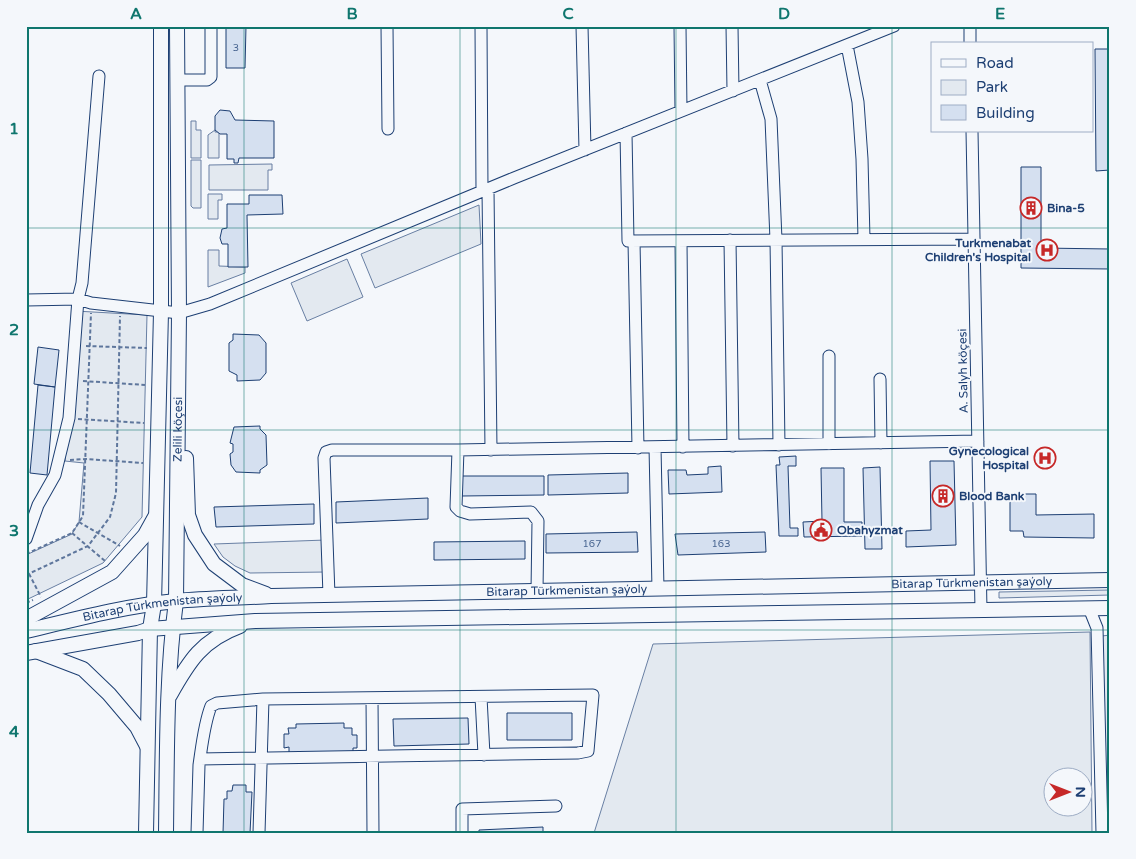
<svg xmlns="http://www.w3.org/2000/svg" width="1136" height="859" viewBox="0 0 1136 859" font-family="'Varela Round',sans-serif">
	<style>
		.green { fill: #e3e9f0; stroke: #687fa3; fill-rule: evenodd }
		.building { fill: #d5e0f0; stroke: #1d3f73 }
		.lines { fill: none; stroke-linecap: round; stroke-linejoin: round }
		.minor-casing { stroke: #1d3f73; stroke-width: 13 }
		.major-casing { stroke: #1d3f73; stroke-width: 16 }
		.path { stroke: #5e769c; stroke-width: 2; stroke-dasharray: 4 2.5; stroke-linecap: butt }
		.minor { stroke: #f4f7fb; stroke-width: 11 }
		.major { stroke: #f4f7fb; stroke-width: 14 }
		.grid { fill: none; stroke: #0f766e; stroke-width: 1; stroke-opacity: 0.55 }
		.labels { text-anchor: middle; stroke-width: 4; stroke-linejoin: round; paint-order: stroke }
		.number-label { font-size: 10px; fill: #4b6792 }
		.poi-label { font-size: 12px; font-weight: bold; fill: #1d3f73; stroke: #f4f7fb; text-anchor: start }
		.street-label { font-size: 12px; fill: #1d3f73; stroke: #f4f7fb }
		.neatline { fill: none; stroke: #0f766e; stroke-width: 2 }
		.grid-label { font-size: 16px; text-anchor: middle; font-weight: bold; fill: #0f766e }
	</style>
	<rect width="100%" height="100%" fill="#f4f7fb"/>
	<path class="green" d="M191,121H196V130H201V158H191Z
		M215,130V132H219V158H208V135Z
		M191,160H201V208H193L191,206Z
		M272,164V170H268V190H209V165Z
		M208,194H222V200H218V219H208Z
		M479,205L481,244L375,288L361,254Z
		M208,250H219V266L245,267V273L208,287Z
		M347,259L363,297L307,321L291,283Z
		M75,311L147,315L142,517L103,563L26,600V555L72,534L79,522L84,463L65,461Z
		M326,540V572L250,573L235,566L223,557L214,544Z
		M1110,590V595L999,598V592Z
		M1090,632L1092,833H594L653,644ZM1054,776H1084V806H1054Z
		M1110,635V833H1107L1102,636Z"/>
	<path class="building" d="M226,26H246L245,68H226Z
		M1095,49H1110V170L1096,171Z
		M220,110L230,111L235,120L274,121V158H239L238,163H234V159H227V134H220L215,130V116Z
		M1021,167H1041V248L1110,249V269L1021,268Z
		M249,195H282L283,214L247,215L248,267H228V244H222L220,238L222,229L227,228V204H249Z
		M233,334L259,335L266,343V373L260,380L237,381V375L229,371V343L233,340Z
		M38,347L59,350L55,387L34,384Z
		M38,385L55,387L47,475L30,473Z
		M260,426V429L266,435L267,465L260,470V473L236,472L231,465L230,454L233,452V444L230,443L234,427Z
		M796,456V466H788L790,528H798V536H779L776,465H780L779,457Z
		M930,461H954L956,545L906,547V531L931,530Z
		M721,466L722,492L669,494L668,470H686L687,475L708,474V467Z
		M880,467L882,549H865L863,468Z
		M821,468H844V522H862V536L804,537L803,522L822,521Z
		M628,473V493L548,495V475Z
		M462,476H544V495L462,496Z
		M1010,494H1036V515L1094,514V538L1024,537L1023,531H1010Z
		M428,498V519L336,523V502Z
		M314,504V524L216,527L214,507Z
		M637,532L638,552L546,553V534Z
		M765,532L766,552L678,555L675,534Z
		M525,541V559L434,560V542Z
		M507,713H572V740H507Z
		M468,718L469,744L394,746L393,719Z
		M344,723V728H352V735H357V748H353V753H289V747L284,748V734H289L288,728H296V724Z
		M233,785H246V792H252L250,833H223L224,799H227V791H232Z
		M543,827V833H479V830Z"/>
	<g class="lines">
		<g class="minor-casing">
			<path id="minor" d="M387,26L388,129
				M481,26L482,191
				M582,26L585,150
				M680,26L681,111
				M732,26L733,91
				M970,26V44
				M847,45L858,102L862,159L864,239
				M178,80H207L211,77V26
				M760,80L771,119L776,240L779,445
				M972,131L981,610
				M626,133L628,241L974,239
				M488,189L491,450
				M730,240L733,446
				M634,241L638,448
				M681,241L683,447
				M26,300L78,299L91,303L179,313L210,304L514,178L894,26
				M829,356V444
				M880,379L881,443
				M655,447L658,589
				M458,450L456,507L460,511L470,514L531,512L538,521L537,591
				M26,539L38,505L55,475L69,418L78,299L82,283L99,76
				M329,595L324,458L326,452L332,450H458L978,441
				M1089,608L1097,628L1102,833
				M481,697L484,755
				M372,698L373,833
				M197,833L199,765C202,745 204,724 211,706L217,703L263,699L593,695L588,751L578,753L200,759
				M259,833L263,699
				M462,833V809L556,806"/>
		</g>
		<g class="major-casing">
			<g id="major">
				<path d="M186,458L188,515L195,535L214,564L242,585L266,594"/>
				<path d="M26,619L112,572L145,535L155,517"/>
				<path id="s1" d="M26,631C76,619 125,606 176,601C207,598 240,598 271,596L1110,580"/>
				<path d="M36,651L83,669L109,694L137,727L147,746"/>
				<path d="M26,653L138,633L150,629L255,621L1110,608"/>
				<path d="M170,695C189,661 202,640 240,626"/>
				<path d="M146,833L150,629L154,604L161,312V26"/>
				<path id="s2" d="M166,833C167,756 166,678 176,601L179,313L177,26"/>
			</g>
		</g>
		<path class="path" d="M86,346L147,348
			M83,381L145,385
			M78,419L144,423
			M70,460L86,459L143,463
			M79,522L120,546
			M72,533L105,561
			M26,554L72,533L83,516L91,313
			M26,568L41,597
			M26,575L88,546L110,517L116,493L120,316
			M26,603L33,600"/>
		<use href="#minor" class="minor"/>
		<use href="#major" class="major"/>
	</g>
	<path class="grid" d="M244,26V833M460,26V833M676,26V833M892,26V833M26,228H1110M26,430H1110M26,630H1110"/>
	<defs>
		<g id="building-ring" transform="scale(1.125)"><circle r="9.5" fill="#f4f7fb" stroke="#c62828" stroke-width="1.5"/><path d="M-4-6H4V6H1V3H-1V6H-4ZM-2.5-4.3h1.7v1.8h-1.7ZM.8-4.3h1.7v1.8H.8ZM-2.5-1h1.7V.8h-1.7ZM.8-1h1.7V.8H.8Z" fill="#c62828"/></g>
		<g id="hospital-ring" transform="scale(1.125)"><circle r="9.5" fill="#f4f7fb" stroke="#c62828" stroke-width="1.5"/><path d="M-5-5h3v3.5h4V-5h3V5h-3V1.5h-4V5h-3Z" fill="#c62828"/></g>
		<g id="civic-ring" transform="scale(1.125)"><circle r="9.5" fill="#f4f7fb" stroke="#c62828" stroke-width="1.5"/><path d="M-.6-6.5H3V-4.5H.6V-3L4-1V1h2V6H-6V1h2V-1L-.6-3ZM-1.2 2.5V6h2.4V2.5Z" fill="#c62828"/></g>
	</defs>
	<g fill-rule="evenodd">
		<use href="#building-ring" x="1031" y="208"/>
		<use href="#hospital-ring" x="1047" y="250"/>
		<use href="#hospital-ring" x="1045" y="458"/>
		<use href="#building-ring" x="943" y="496"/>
		<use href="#civic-ring" x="821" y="530"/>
	</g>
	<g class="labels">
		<g class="number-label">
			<text x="236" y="51">3</text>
			<text x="592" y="547">167</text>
			<text x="721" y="547">163</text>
		</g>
		<g class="poi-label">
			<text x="1047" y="212">Bina-5</text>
			<text x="1031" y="247" text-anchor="end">Turkmenabat<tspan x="1031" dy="14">Children's Hospital</tspan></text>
			<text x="1029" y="455" text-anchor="end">Gynecological<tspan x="1029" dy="14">Hospital</tspan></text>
			<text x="959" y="500">Blood Bank</text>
			<text x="837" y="534">Obahyzmat</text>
		</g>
		<g class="street-label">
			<text transform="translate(963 371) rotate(-91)" y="4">A. Salyh köçesi</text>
			<text dy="4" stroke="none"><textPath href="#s2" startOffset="404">Zelili köçesi</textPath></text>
			<text dy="4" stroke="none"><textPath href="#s1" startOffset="949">Bitarap Türkmenistan şaýoly</textPath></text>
			<text dy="4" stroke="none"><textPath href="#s1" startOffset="544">Bitarap Türkmenistan şaýoly</textPath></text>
			<text dy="4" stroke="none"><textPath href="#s1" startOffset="139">Bitarap Türkmenistan şaýoly</textPath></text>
		</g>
	</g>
	<rect width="1136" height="859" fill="none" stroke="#f4f7fb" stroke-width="55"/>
	<rect x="931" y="42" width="162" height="90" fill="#f4f7fb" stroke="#9eadc5"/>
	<rect x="941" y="59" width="25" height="8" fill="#f4f7fb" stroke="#9eadc5"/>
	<text x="976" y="68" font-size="15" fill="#1d3f73">Road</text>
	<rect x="941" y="80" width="25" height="15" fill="#e3e9f0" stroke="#9eadc5"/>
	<text x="976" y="92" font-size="15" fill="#1d3f73">Park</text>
	<rect x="941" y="105" width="25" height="15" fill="#d5e0f0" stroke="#9eadc5"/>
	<text x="976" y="118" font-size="15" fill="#1d3f73">Building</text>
	<g transform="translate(1068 792) rotate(90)"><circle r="24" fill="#f4f7fb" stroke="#9eadc5"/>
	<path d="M0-4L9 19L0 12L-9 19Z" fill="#c62828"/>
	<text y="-8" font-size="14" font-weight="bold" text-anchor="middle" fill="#1d3f73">N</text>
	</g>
	<rect x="28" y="28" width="1080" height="804" class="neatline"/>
	<g class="grid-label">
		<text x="136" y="19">A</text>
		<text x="352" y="19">B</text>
		<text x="568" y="19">C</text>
		<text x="784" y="19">D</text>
		<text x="1000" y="19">E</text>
		<text x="14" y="134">1</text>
		<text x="14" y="335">2</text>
		<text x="14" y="536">3</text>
		<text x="14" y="737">4</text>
	</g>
</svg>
